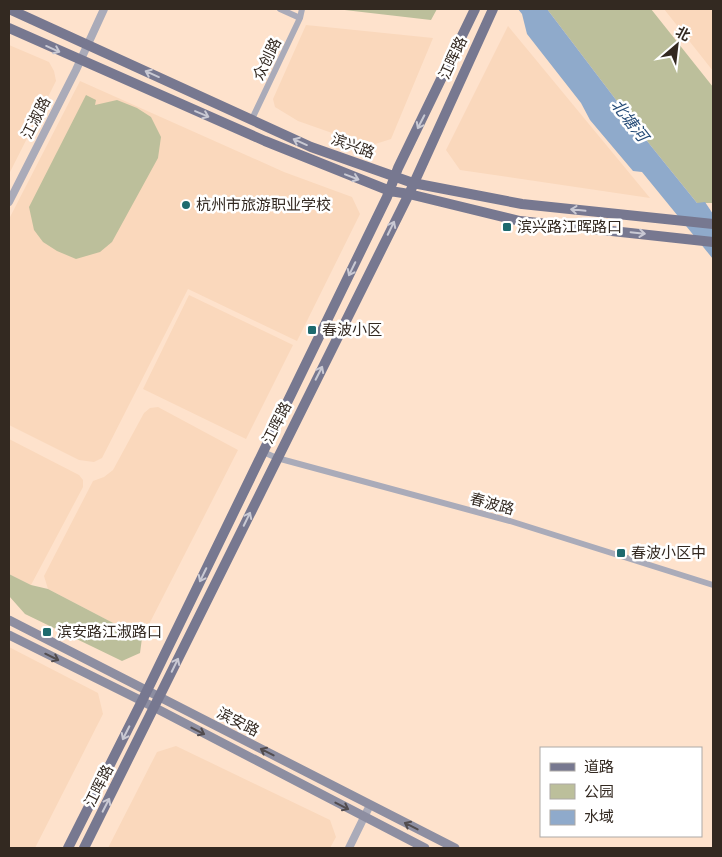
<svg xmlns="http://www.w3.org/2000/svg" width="722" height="857" viewBox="0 0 722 857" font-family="Quicksand,'Noto Sans SC',sans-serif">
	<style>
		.built { fill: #fad8bc }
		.green { fill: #bcbf9b }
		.water { fill: #8faacb }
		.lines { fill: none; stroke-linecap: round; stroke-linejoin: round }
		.minor { stroke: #aaabb9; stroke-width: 6 }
		.tertiary { stroke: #aaabb9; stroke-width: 8 }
		.secondary { stroke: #8d8ea1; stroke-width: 9 }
		.primary { stroke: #777890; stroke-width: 10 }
		.oneway { stroke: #c9c9d3 }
		.oneway2 { stroke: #524c4e }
		.poi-dot { fill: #1d6a6e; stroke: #fff; stroke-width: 2 }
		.labels { text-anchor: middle; stroke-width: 5; stroke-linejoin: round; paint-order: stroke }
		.street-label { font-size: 15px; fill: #332921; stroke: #fff }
		.poi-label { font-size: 15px; fill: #332921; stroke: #fff; text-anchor: start }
		.water-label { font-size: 16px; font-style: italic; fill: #264c78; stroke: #fff }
	</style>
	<rect width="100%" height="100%" fill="#fee2cc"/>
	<path class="built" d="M664,9H713V71Z
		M306,25L433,38L391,139L369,146L298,121L275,107L273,99Z
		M508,26L650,198L460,170L446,150Z
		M9,45L49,62L54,71L56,81L9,174Z
		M80,81L284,172L352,197L360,214L297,341L188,289L102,458L94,462L79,460L9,425V219Z
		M189,295L293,345L246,439L143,389Z
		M158,407L238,450L142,638L48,589L44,576L93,481L104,477L113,470L144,413L150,408Z
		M9,439L79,475L83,480V487L31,585L9,574Z
		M9,647L98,693L103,714L35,848H9Z
		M176,746L330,820L336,837L330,848H108L157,752Z"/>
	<path class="green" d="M336,9H437L431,20Z
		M547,9H651L713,87V203H697L651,146Z
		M86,95L96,100L95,105L117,100L137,108L151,117L161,137L158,158L112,242L100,252L76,259L57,251L43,242L34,230L29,207Z
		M9,574L31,585L48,589L142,638L140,653L122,661L25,614L9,596Z"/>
	<path class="water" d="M518,9H547L651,146L697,203L705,202L713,214V259L642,172L633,171L590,120L581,103L527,34L522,14Z"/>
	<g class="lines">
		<path class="minor" d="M280,9L300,18
			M252,119L300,18L302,9
			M263,452L277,458L510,521L713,585"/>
		<path class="tertiary" d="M9,202L76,70L104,9
			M349,848L370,805"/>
		<path class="secondary" d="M9,620L455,848
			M9,635L142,701L425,848"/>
		<path class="primary" d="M9,9L311,147L413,183L522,204L713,224
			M9,28L265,141L390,191L409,194L520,221L713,242
			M68,848L142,701L387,197L398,168L475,9
			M84,848L409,194L493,9"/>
	</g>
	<defs><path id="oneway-shaft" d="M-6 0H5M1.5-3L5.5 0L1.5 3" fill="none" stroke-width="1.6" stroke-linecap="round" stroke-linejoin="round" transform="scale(1.25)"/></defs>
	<g class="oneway">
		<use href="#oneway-shaft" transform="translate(53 49) rotate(24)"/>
		<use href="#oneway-shaft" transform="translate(152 74) rotate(-156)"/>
		<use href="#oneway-shaft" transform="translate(202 114) rotate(23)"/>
		<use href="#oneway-shaft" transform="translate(421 122) rotate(117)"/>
		<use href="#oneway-shaft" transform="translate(300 142) rotate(-156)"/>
		<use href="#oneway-shaft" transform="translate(352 177) rotate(21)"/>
		<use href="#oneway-shaft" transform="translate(578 210) rotate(-174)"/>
		<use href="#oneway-shaft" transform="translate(391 228) rotate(-64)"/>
		<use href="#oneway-shaft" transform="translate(638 233) rotate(6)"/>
		<use href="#oneway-shaft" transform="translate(352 269) rotate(116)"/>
		<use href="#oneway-shaft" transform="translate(319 373) rotate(-63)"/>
		<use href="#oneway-shaft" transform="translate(247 519) rotate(-64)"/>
		<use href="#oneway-shaft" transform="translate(203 575) rotate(116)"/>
		<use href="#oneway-shaft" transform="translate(175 665) rotate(-64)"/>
		<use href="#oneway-shaft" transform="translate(126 733) rotate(117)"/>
		<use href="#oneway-shaft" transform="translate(106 805) rotate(-63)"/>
	</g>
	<g class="oneway2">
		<use href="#oneway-shaft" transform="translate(52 657) rotate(26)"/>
		<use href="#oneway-shaft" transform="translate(198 731) rotate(27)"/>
		<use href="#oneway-shaft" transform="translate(267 752) rotate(-153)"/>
		<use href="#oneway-shaft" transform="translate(342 806) rotate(27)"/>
		<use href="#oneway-shaft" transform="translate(411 826) rotate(-153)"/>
	</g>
	<g class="poi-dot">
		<circle cx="186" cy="205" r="5"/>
		<rect x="502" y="222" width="10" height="10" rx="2.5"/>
		<rect x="307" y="325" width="10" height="10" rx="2.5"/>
		<rect x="616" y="548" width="10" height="10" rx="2.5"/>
		<rect x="42" y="627" width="10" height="10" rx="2.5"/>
	</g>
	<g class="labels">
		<g class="street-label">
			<text transform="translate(453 58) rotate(-65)" y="5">江晖路</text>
			<text transform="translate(267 59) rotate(-64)" y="5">众创路</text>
			<text transform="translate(36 118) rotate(-63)" y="5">江淑路</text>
			<text transform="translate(353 146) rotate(20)" y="5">滨兴路</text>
			<text transform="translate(277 423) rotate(-63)" y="5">江晖路</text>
			<text transform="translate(492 504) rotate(15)" y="5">春波路</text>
			<text transform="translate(238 722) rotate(27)" y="5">滨安路</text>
			<text transform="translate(99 786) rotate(-63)" y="5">江晖路</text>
		</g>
		<g class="poi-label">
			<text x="196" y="210">杭州市旅游职业学校</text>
			<text x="517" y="232">滨兴路江晖路口</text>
			<text x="322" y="335">春波小区</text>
			<text x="631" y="558">春波小区中</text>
			<text x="57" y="637">滨安路江淑路口</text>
		</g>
		<g class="water-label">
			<text transform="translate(630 120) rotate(52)" y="6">北塘河</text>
		</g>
	</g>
	<rect width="722" height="857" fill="none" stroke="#332921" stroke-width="20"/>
	<rect x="540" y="747" width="162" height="90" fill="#ffffff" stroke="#ada9a6"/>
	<rect x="550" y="763" width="25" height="8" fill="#777890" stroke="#ada9a6"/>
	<text x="584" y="772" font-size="15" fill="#332921">道路</text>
	<rect x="550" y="784" width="25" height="15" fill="#bcbf9b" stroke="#ada9a6"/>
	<text x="584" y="797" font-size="15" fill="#332921">公园</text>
	<rect x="550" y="810" width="25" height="15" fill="#8faacb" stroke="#ada9a6"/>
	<text x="584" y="822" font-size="15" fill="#332921">水域</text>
	<g transform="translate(677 45) rotate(28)" stroke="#ffffff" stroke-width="4" paint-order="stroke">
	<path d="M0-4L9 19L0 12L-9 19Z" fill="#332921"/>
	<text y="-8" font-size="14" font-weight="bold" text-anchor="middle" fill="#332921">北</text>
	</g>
</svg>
